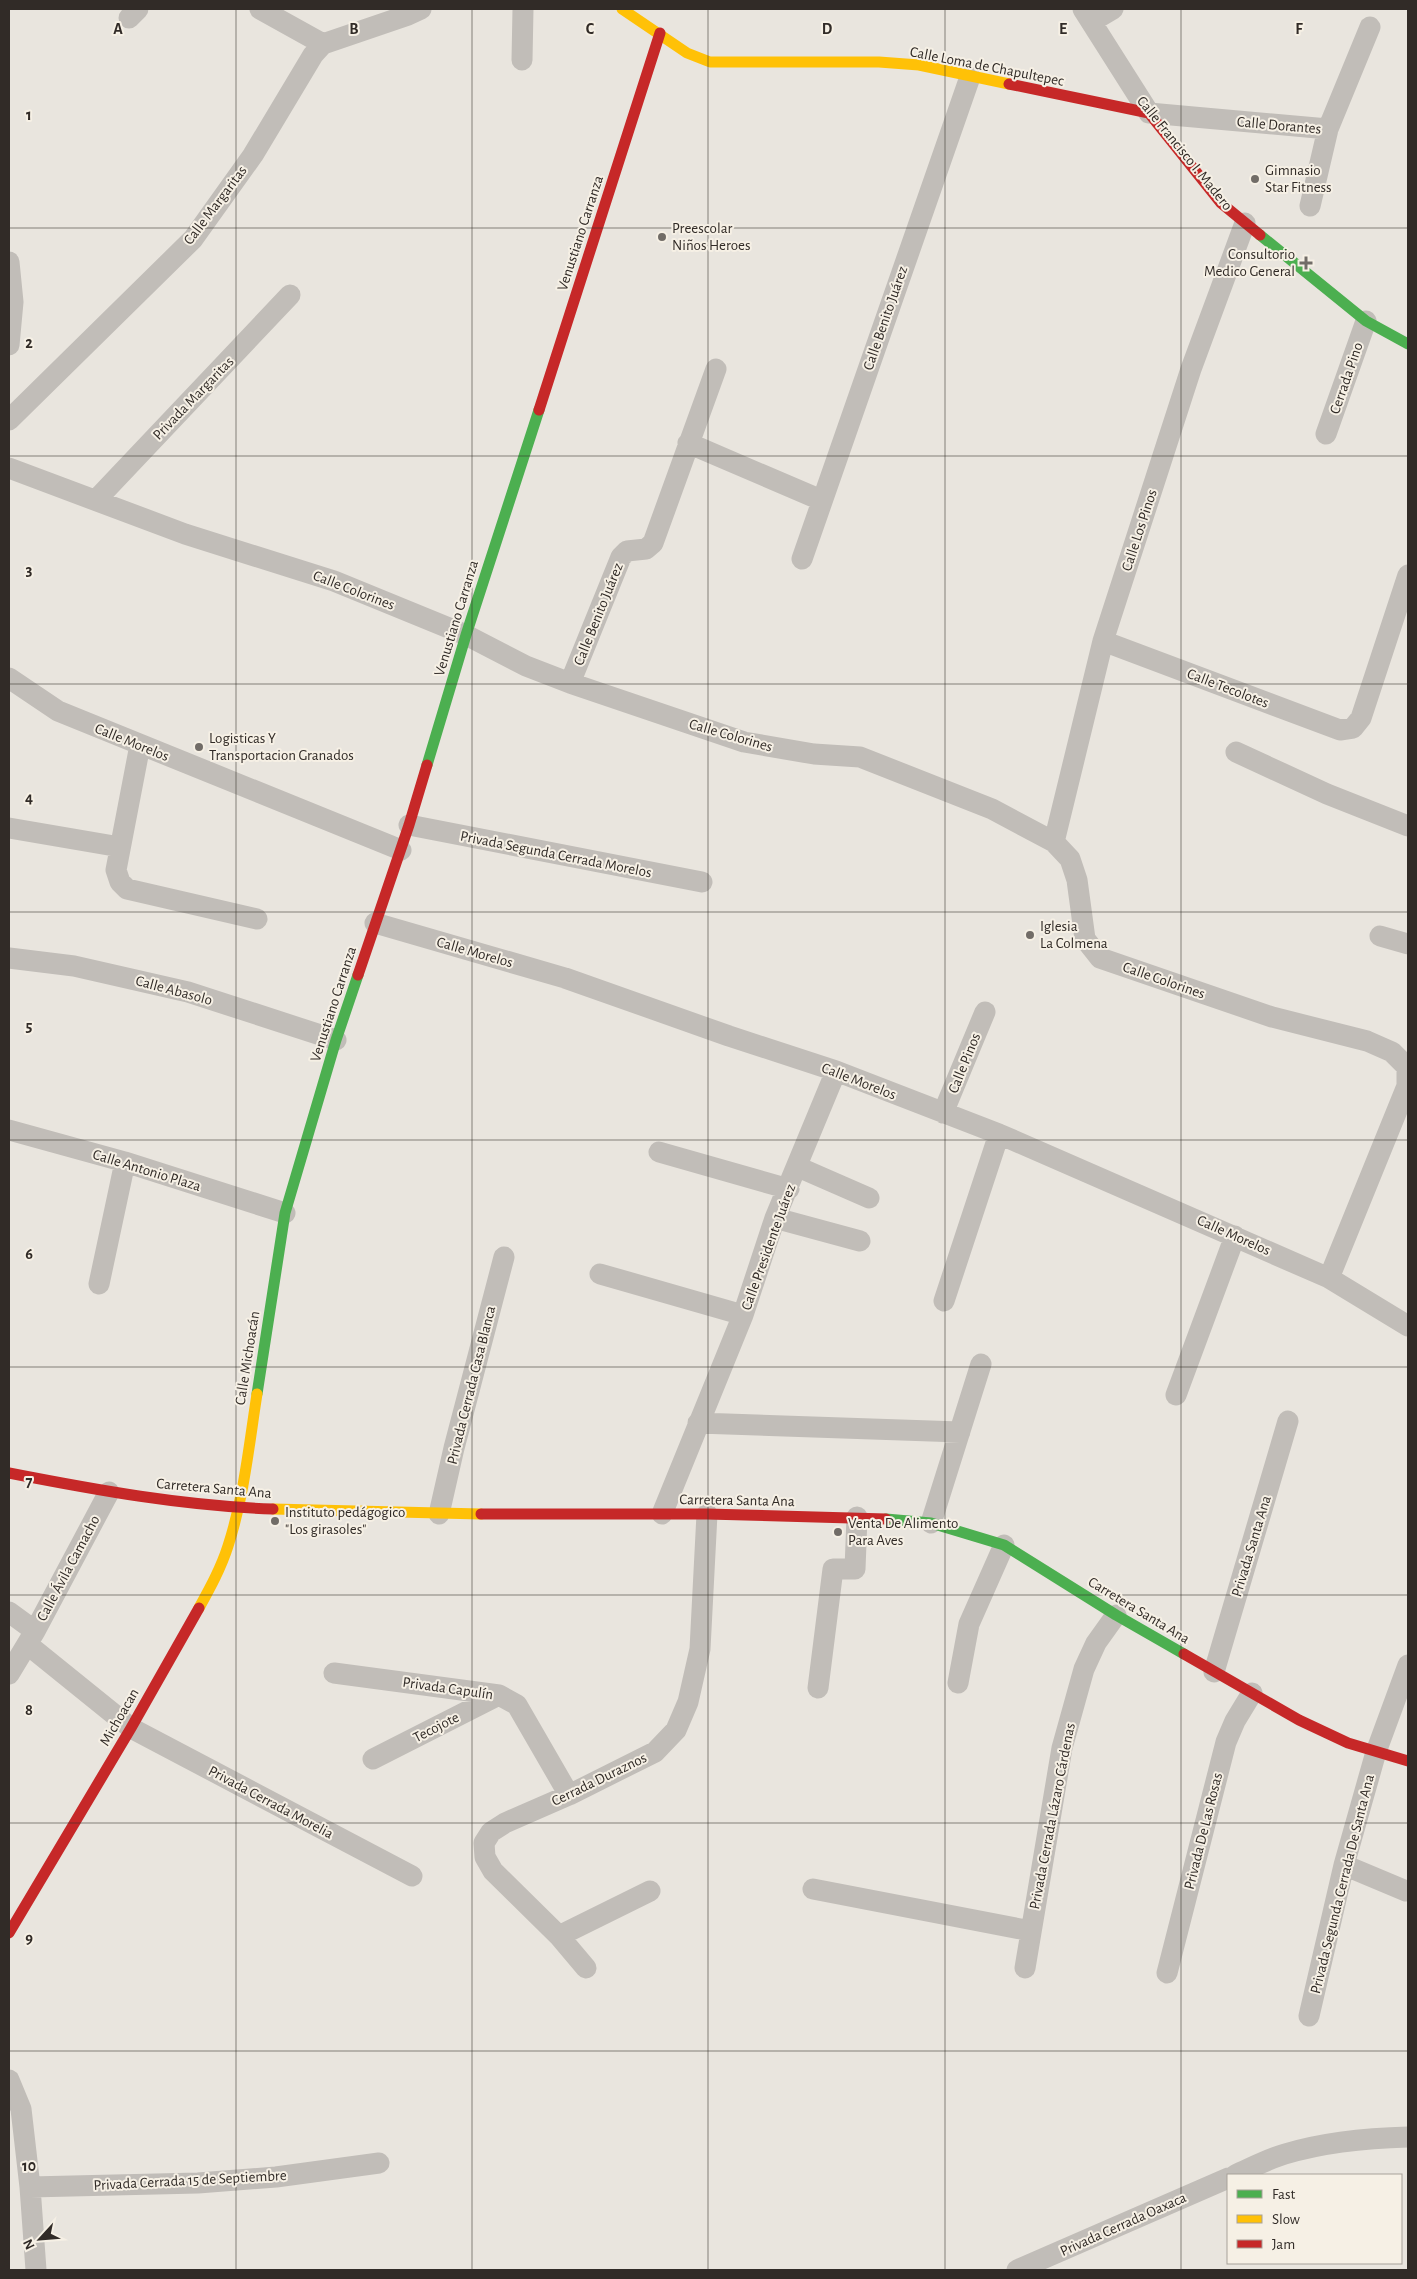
<svg xmlns="http://www.w3.org/2000/svg" width="1417" height="2279" viewBox="0 0 1417 2279" font-family="'Alegreya Sans',sans-serif">
	<style>
		.lines { fill: none; stroke-linecap: round; stroke-linejoin: round }
		.street { stroke: #c1bdb8; stroke-width: 21 }
		.fast { stroke: #4caf50; stroke-width: 11 }
		.slow { stroke: #ffc107; stroke-width: 11 }
		.jam { stroke: #c62828; stroke-width: 11 }
		.grid { fill: none; stroke: #312b27; stroke-width: 1; stroke-opacity: 0.55 }
		.poi-dot { fill: #716c67; stroke: #f6f0e5; stroke-width: 2 }
		.labels { text-anchor: middle; stroke-width: 4; stroke-linejoin: round; paint-order: stroke }
		.street-label { font-size: 15px; fill: #312b27; stroke: #f6f0e5 }
		.poi-label { font-size: 15px; fill: #312b27; stroke: #f6f0e5; text-anchor: start }
		.grid-label { font-size: 16px; text-anchor: middle; font-weight: bold; fill: #312b27; stroke: #f6f0e5; stroke-width: 4; stroke-linejoin: round; paint-order: stroke }
	</style>
	<rect width="100%" height="100%" fill="#e9e5de"/>
	<g class="lines">
		<path class="street" d="M260,9L323,44
			M1083,9L1149,113L1328,129
			M129,18L138,9
			M1091,22L1113,9
			M522,60L523,9
			M1310,206L1328,129L1370,27
			M9,262L13,302L9,345
			M9,420L193,239L253,155L313,55L323,44L408,15L421,9
			M1326,434L1366,321
			M688,443L821,500
			M9,468L185,534L334,581L466,635L526,666L570,683L744,742L814,754L860,757L992,809L1054,842L1070,859L1077,880L1085,939L1100,958L1272,1017L1367,1041L1392,1052L1407,1067V1086L1329,1278
			M96,500L290,295
			M802,559L970,77
			M1103,641L1340,730L1353,728L1361,718L1408,575
			M9,678L58,711L401,850
			M570,683L621,557L627,551L646,549L653,543L716,369
			M140,745L116,870L120,882L127,889L257,919
			M1236,752L1327,794L1408,826
			M409,825L702,882
			M9,828L120,847
			M1054,842L1103,641L1191,369L1245,223
			M375,923L565,978L729,1036L836,1071L999,1134L1329,1278L1408,1326
			M1380,936L1408,944
			M9,958L74,966L188,992L336,1040
			M943,1113L985,1012
			M9,1130L125,1162L285,1213
			M659,1152L789,1189
			M798,1167L869,1198
			M775,1218L860,1241
			M600,1274L743,1315
			M99,1284L125,1162
			M944,1301L999,1134
			M1176,1395L1235,1236
			M698,1423L960,1432
			M439,1514L454,1448L504,1257
			M662,1514L743,1315L775,1218L836,1071
			M931,1523L981,1364
			M9,1612L35,1631
			M27,1644L131,1728L412,1876
			M1214,1672L1288,1421
			M334,1673L499,1695L517,1705L569,1795
			M9,1674L35,1631L109,1492
			M958,1683L969,1624L1004,1545
			M818,1688L833,1569H855L857,1517
			M373,1759L499,1695
			M1344,1865L1406,1891
			M813,1889L1031,1931
			M559,1936L650,1891
			M586,1968L559,1936L493,1871L485,1857L484,1843L491,1832L505,1823L569,1795L655,1752L676,1730L688,1702L700,1649L707,1514
			M1025,1968L1062,1748L1084,1669L1096,1643L1116,1615
			M1167,1973L1226,1742L1235,1721L1252,1693
			M1309,2016L1344,1865L1376,1752L1408,1665
			M9,2080L21,2109L30,2187L36,2270
			M1235,2175C1251,2168 1268,2159 1285,2154C1325,2142 1367,2138 1408,2137
			M30,2187L198,2183L276,2177L379,2163
			M1017,2270L1228,2178"/>
		<path class="fast" d="M1260,235L1366,321L1408,344
			M427,765L466,635L539,410
			M257,1394L285,1213L336,1040L358,975
			M886,1519L931,1523L1004,1545L1116,1615L1184,1654"/>
		<path class="slow" d="M622,9L687,53L710,62H879L919,65L1009,84
			M273,1509L481,1514
			M199,1608C210,1588 221,1568 228,1546C244,1497 249,1445 257,1394"/>
		<path class="jam" d="M1009,84L1149,113L1221,203L1260,235
			M539,410L660,33
			M358,975L409,825L427,765
			M9,1473C96,1490 184,1506 273,1509
			M481,1514H707L886,1519
			M1184,1654L1299,1720L1348,1743L1408,1761
			M9,1933L131,1728L199,1608"/>
	</g>
	<path class="grid" d="M236,9V2270M472,9V2270M708,9V2270M945,9V2270M1181,9V2270M9,228H1408M9,456H1408M9,684H1408M9,912H1408M9,1140H1408M9,1367H1408M9,1595H1408M9,1823H1408M9,2051H1408"/>
	<g class="poi-dot">
		<circle cx="1255" cy="179" r="5"/>
		<circle cx="662" cy="237" r="5"/>
		<path d="M1303.5 255.5h5v5h5v5h-5v5h-5v-5h-5v-5h5z"/>
		<circle cx="199" cy="747" r="5"/>
		<circle cx="1030" cy="935" r="5"/>
		<circle cx="275" cy="1521" r="5"/>
		<circle cx="838" cy="1532" r="5"/>
	</g>
	<g class="labels">
		<g class="street-label">
			<text transform="translate(987 66) rotate(11)" y="5">Calle Loma de Chapultepec</text>
			<text transform="translate(1279 125) rotate(5)" y="5">Calle Dorantes</text>
			<text transform="translate(1185 153) rotate(51)" y="5">Calle Francisco I. Madero</text>
			<text transform="translate(215 205) rotate(-53)" y="5">Calle Margaritas</text>
			<text transform="translate(580 233) rotate(-72)" y="5">Venustiano Carranza</text>
			<text transform="translate(885 318) rotate(-71)" y="5">Calle Benito Juárez</text>
			<text transform="translate(1346 378) rotate(-71)" y="5">Cerrada Pino</text>
			<text transform="translate(193 398) rotate(-46)" y="5">Privada Margaritas</text>
			<text transform="translate(1139 530) rotate(-72)" y="5">Calle Los Pinos</text>
			<text transform="translate(354 590) rotate(21)" y="5">Calle Colorines</text>
			<text transform="translate(598 614) rotate(-68)" y="5">Calle Benito Juárez</text>
			<text transform="translate(456 618) rotate(-73)" y="5">Venustiano Carranza</text>
			<text transform="translate(1228 688) rotate(21)" y="5">Calle Tecolotes</text>
			<text transform="translate(731 735) rotate(16)" y="5">Calle Colorines</text>
			<text transform="translate(132 742) rotate(22)" y="5">Calle Morelos</text>
			<text transform="translate(556 854) rotate(11)" y="5">Privada Segunda Cerrada Morelos</text>
			<text transform="translate(475 952) rotate(16)" y="5">Calle Morelos</text>
			<text transform="translate(1164 980) rotate(19)" y="5">Calle Colorines</text>
			<text transform="translate(174 990) rotate(15)" y="5">Calle Abasolo</text>
			<text transform="translate(333 1004) rotate(-72)" y="5">Venustiano Carranza</text>
			<text transform="translate(964 1063) rotate(-68)" y="5">Calle Pinos</text>
			<text transform="translate(859 1081) rotate(21)" y="5">Calle Morelos</text>
			<text transform="translate(147 1170) rotate(17)" y="5">Calle Antonio Plaza</text>
			<text transform="translate(1234 1235) rotate(24)" y="5">Calle Morelos</text>
			<text transform="translate(768 1247) rotate(-70)" y="5">Calle Presidente Juárez</text>
			<text transform="translate(247 1358) rotate(-81)" y="5">Calle Michoacán</text>
			<text transform="translate(471 1385) rotate(-76)" y="5">Privada Cerrada Casa Blanca</text>
			<text transform="translate(214 1488) rotate(5)" y="5">Carretera Santa Ana</text>
			<text transform="translate(737 1500) rotate(1)" y="5">Carretera Santa Ana</text>
			<text transform="translate(1251 1546) rotate(-73)" y="5">Privada Santa Ana</text>
			<text transform="translate(68 1568) rotate(-62)" y="5">Calle Ávila Camacho</text>
			<text transform="translate(1139 1610) rotate(31)" y="5">Carretera Santa Ana</text>
			<text transform="translate(448 1688) rotate(8)" y="5">Privada Capulín</text>
			<text transform="translate(119 1717) rotate(-60)" y="5">Michoacan</text>
			<text transform="translate(436 1727) rotate(-27)" y="5">Tecojote</text>
			<text transform="translate(599 1779) rotate(-26)" y="5">Cerrada Duraznos</text>
			<text transform="translate(271 1802) rotate(28)" y="5">Privada Cerrada Morelia</text>
			<text transform="translate(1052 1816) rotate(-79)" y="5">Privada Cerrada Lázaro Cárdenas</text>
			<text transform="translate(1203 1831) rotate(-76)" y="5">Privada De Las Rosas</text>
			<text transform="translate(1342 1884) rotate(-76)" y="5">Privada Segunda Cerrada De Santa Ana</text>
			<text transform="translate(190 2180) rotate(-3)" y="5">Privada Cerrada 15 de Septiembre</text>
			<text transform="translate(1123 2224) rotate(-24)" y="5">Privada Cerrada Oaxaca</text>
		</g>
		<g class="poi-label">
			<text x="1265" y="175">Gimnasio<tspan x="1265" dy="17">Star Fitness</tspan></text>
			<text x="672" y="233">Preescolar<tspan x="672" dy="17">Niños Heroes</tspan></text>
			<text x="1295" y="259" text-anchor="end">Consultorio<tspan x="1295" dy="17">Medico General</tspan></text>
			<text x="209" y="743">Logisticas Y<tspan x="209" dy="17">Transportacion Granados</tspan></text>
			<text x="1040" y="931">Iglesia<tspan x="1040" dy="17">La Colmena</tspan></text>
			<text x="285" y="1517">Instituto pedágogico<tspan x="285" dy="17">"Los girasoles"</tspan></text>
			<text x="848" y="1528">Venta De Alimento<tspan x="848" dy="17">Para Aves</tspan></text>
		</g>
	</g>
	<g class="grid-label">
		<text x="118" y="34">A</text>
		<text x="354" y="34">B</text>
		<text x="590" y="34">C</text>
		<text x="827" y="34">D</text>
		<text x="1063" y="34">E</text>
		<text x="1299" y="34">F</text>
		<text x="29" y="120">1</text>
		<text x="29" y="348">2</text>
		<text x="29" y="575">3</text>
		<text x="29" y="803">4</text>
		<text x="29" y="1031">5</text>
		<text x="29" y="1259">6</text>
		<text x="29" y="1487">7</text>
		<text x="29" y="1715">8</text>
		<text x="29" y="1943">9</text>
		<text x="29" y="2171">10</text>
	</g>
	<rect width="1417" height="2279" fill="none" stroke="#312b27" stroke-width="20"/>
	<rect x="1227" y="2174" width="175" height="90" fill="#f6f0e5" stroke="#a7a199"/>
	<rect x="1237" y="2190" width="25" height="8" fill="#4caf50" stroke="#a7a199"/>
	<text x="1272" y="2199" font-size="15" fill="#312b27">Fast</text>
	<rect x="1237" y="2215" width="25" height="8" fill="#ffc107" stroke="#a7a199"/>
	<text x="1272" y="2224" font-size="15" fill="#312b27">Slow</text>
	<rect x="1237" y="2240" width="25" height="8" fill="#c62828" stroke="#a7a199"/>
	<text x="1272" y="2249" font-size="15" fill="#312b27">Jam</text>
	<g transform="translate(40 2239) rotate(244)" stroke="#f6f0e5" stroke-width="4" paint-order="stroke">
	<path d="M0-4L9 19L0 12L-9 19Z" fill="#312b27"/>
	<text y="-8" font-size="14" font-weight="bold" text-anchor="middle" fill="#312b27">N</text>
	</g>
</svg>
